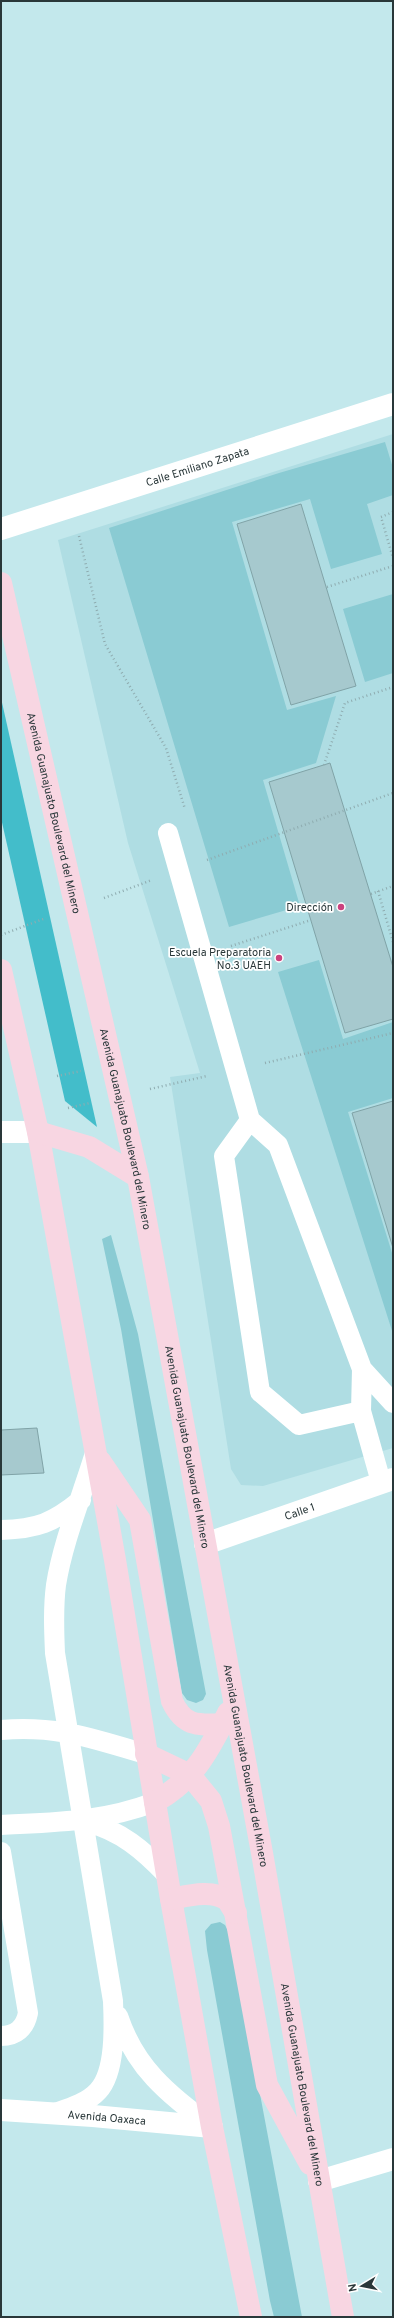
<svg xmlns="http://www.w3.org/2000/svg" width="394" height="2318" viewBox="0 0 394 2318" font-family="Overpass,sans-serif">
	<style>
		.built { fill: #afdde3 }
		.green { fill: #8acbd3 }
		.forest { fill: #43bdca }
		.building { fill: #a6c9ce; stroke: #80a3a7 }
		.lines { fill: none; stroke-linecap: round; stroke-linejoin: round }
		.path { stroke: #8facb0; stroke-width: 2.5; stroke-dasharray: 1 3; stroke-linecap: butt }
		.service { stroke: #fff; stroke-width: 20 }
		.minor { stroke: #fff; stroke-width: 22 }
		.primary { stroke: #f8d6e2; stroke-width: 22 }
		.poi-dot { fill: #cb427e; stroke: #fff; stroke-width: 1.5 }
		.labels { text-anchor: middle; stroke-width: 3.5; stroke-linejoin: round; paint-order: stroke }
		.street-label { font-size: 11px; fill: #293739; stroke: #fff }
		.poi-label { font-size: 11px; fill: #293739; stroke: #fff; text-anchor: end }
	</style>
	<rect width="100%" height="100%" fill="#c3e8ec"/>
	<path class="built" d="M393,434V1448L263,1486L241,1485L231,1469L170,1077L200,1073L128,843L58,540Z"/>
	<path class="green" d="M385,442L393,468V495L367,504L382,554L331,569L310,499L232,522L287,710L336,696L316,763L263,780L300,906L229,927L109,528L279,473Z
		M393,594V673L365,682L343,609Z
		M319,960L343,1039L393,1022V1098L348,1112L393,1256V1334L278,972Z
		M111,1235L138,1334L206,1694L203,1700L196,1703L187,1700L182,1693L121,1329L102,1239Z
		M220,1922L225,1925L230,1935L302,2317H274L270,2301L207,1950L205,1931L211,1924Z"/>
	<path class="forest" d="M1,698L97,1127L65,1101L1,818Z"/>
	<path class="building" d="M301,504L356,686L291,705L237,524Z
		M330,763L393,967V1019L345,1033L269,782Z
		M393,1101V1248L352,1113Z
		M37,1428L44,1473L1,1475V1430Z"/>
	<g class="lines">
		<path class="path" d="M393,512L381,517L393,558
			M79,536L105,644L166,748L185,809
			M327,587L393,566
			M324,765L345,703L393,687
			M207,860L393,793
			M378,891L393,942
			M371,894L393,886
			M104,898L152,880
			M1,935L46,918
			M231,946L311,920
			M265,1063L393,1033
			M57,1076L81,1071
			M150,1089L207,1076
			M68,1108L90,1103"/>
		<path class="service" d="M168,833L250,1120
			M362,1369L393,1403
			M361,1411L299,1425L260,1392L224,1156L250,1120L278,1145L362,1369L361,1411L381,1482
			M1,1530C37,1529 53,1523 81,1500
			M1,1730C58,1725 93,1739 146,1754
			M87,1822C121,1831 143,1850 167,1875
			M1,1825C57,1822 102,1822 155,1802
			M1,1852L28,2013C25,2028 16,2036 1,2036
			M118,2016C136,2070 169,2094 212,2127
			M55,2113C70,2108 87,2103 98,2091C116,2072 114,2025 113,2001L55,1653C54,1630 53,1608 56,1585C63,1541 82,1496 95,1453"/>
		<g class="minor">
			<path id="s1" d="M1,529L393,404"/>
			<path d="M1,1132H38"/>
			<path id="s2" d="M205,1544L393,1479"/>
			<path id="s3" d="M1,2110L93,2116L212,2127"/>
			<path d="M319,2181L393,2159"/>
		</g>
		<g class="primary">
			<path id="s4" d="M1,583L138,1177L262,1853L343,2317"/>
			<path d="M1,970L38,1132L115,1560L171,1899L212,2127L251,2317"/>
			<path d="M38,1132L89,1147L138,1177"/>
			<path d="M100,1461L140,1520L172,1701C184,1727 198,1725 223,1724"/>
			<path d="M146,1754L190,1775L211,1801L219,1826L267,2085L310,2164"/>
			<path d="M155,1802C194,1780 208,1752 228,1713"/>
			<path d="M171,1899C187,1896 212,1889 227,1900C230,1903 233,1910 236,1913"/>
		</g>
	</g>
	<g class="poi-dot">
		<circle cx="341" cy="907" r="4"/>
		<circle cx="279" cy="958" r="4"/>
	</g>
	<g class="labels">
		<g class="street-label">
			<text dy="4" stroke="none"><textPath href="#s1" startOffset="206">Calle Emiliano Zapata</textPath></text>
			<text dy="4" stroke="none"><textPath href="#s4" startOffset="236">Avenida Guanajuato Boulevard del Minero</textPath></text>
			<text dy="4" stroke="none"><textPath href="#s4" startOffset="560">Avenida Guanajuato Boulevard del Minero</textPath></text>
			<text dy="4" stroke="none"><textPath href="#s4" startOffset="884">Avenida Guanajuato Boulevard del Minero</textPath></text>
			<text dy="4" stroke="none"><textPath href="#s2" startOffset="100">Calle 1</textPath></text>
			<text dy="4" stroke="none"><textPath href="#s4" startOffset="1208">Avenida Guanajuato Boulevard del Minero</textPath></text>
			<text dy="4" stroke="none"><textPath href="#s4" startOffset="1532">Avenida Guanajuato Boulevard del Minero</textPath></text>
			<text dy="4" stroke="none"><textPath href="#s3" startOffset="106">Avenida Oaxaca</textPath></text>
		</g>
		<g class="poi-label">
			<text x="333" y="911">Dirección</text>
			<text x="271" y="956">Escuela Preparatoria<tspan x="271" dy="13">No.3 UAEH</tspan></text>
		</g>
	</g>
	<rect width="394" height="2318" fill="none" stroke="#293739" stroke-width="4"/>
	<g transform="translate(362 2286) rotate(260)" stroke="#ffffff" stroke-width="3" paint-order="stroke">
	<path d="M0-3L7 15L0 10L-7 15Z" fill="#293739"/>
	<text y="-6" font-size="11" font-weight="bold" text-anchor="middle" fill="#293739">N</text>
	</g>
</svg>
